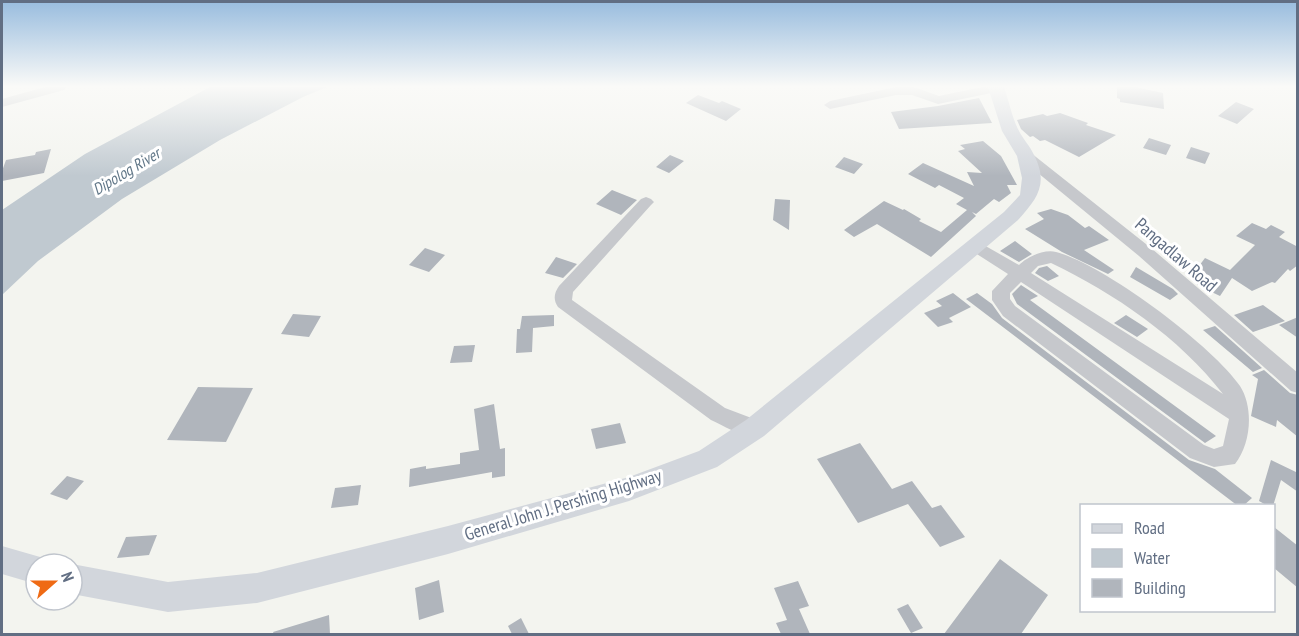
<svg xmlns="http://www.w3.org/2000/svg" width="1299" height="636" viewBox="0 0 1299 636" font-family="'PT Sans Narrow',sans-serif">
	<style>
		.water { fill: #c0c9d0 }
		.building { fill: #b0b5bc }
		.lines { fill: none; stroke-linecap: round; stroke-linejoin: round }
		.minor { fill: #c6c8cc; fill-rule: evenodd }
		.major { fill: #d2d6dc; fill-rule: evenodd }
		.labels { text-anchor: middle; stroke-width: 6; stroke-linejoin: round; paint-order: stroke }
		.far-water-label { font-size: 16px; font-style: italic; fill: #617788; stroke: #fff }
		.street-label { font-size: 18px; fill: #616e83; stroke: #fff }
	</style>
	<rect width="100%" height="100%" fill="#f3f4ef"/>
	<path class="water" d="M210,87H327L303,97L220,140L122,199L38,261L2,295V210L85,154Z"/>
	<path class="building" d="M1117,87H1135L1163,93L1164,109L1120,102V99L1117,98Z
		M698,95L719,103L722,101L741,109L726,121L686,103Z
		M979,98L992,123L899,129L891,112L938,106Z
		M1236,102L1254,109L1237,124L1218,116Z
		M1060,113L1088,123L1086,125L1116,135L1079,157L1045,140L1040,141L1033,136L1030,137L1021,129L1017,120L1043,114L1047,116Z
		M1149,138L1171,145L1166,155L1143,148Z
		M983,141L1001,156L1017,185H1007L1011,193L999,202L994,199L976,214L972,212L976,216L931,257L877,224L854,237L844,230L884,201L903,210L904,209L921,219L919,221L941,232L967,210L956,204L964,198L939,185L935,188L908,174L923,163L974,186L967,172L982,173L958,151L965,149L960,145Z
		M1191,147L1210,153L1205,164L1186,158Z
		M51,149L44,173L2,181V171L6,160L35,155L36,152Z
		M670,155L684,161L669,173L656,167Z
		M844,157L863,164L854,174L835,167Z
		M612,190L637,200L621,215L596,204Z
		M775,199L790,200L789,230L773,220Z
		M1051,209L1068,215L1085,228L1089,226L1109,240L1084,250L1114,270L1108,274L1062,252L1025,229L1044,219L1037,213Z
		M1252,223L1266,229L1271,225L1285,232L1279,237L1298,247V265L1290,271L1288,269L1275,283L1272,282L1252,291L1232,278L1220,296L1199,286L1190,278L1205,258L1230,270L1255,245L1236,236Z
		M1015,241L1032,254L1019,262L1000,251Z
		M425,248L445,255L429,272L409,265Z
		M556,257L577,264L563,278L545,273Z
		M1047,266L1059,276L1048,281L1035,273L1039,268Z
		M1136,267L1173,289L1178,294L1170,300L1130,277Z
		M1021,285L1038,296L1030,300L1216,436L1205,443L1017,304L1012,294Z
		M953,293L971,307L949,318L953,322L938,327L924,313L942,306L936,301Z
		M977,293L992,304L1002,318L1189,460L1215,469L1252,498L1243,506H1238L966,299Z
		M1263,305L1285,321L1253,332L1234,315Z
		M293,314L321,316L309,337L281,334Z
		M554,315V326L533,328L532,352L516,353L517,329H520L522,316Z
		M1126,315L1148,329L1137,337L1114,323Z
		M1298,317V338L1279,325Z
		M1215,326L1262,368L1253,372L1203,330Z
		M475,345L472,362L450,363L454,346Z
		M1264,370L1290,393L1298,395V437L1277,420L1276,427L1251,416L1258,379L1252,375Z
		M198,387L253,388L226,442L167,440Z
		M494,404L500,449L505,448V476L492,478V472L409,487L410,469L426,466V469L460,464V453L479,450L474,409Z
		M620,423L626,443L596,449L591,429Z
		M860,443L892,489L912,481L932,508L941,505L965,537L940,547L908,504L858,523L817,459Z
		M1271,460L1298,473V492L1281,480L1273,506H1268L1259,501Z
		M67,476L84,481L67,500L50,494Z
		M361,485L358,505L331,508L335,488Z
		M1274,527L1298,546V588L1274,568Z
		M157,535L149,555L117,558L126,537Z
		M1000,559L1048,595L1021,634H944Z
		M439,580L444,612L419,620L415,588Z
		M798,581L809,606L799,609L810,634H781L776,623L787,620L774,588Z
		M908,604L923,628L911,633L897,609Z
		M329,615L330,634H274L273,632Z
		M521,618L529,634H512L508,626Z"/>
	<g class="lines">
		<path class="minor" d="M45,87H66L64,90L2,107V99Z
			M896,87H914L939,96L982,87L1002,88L996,92L938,104L912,95H896L830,109L824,105L830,101Z
			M1026,152L1031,153L1151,248L1298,373V393L1291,391L1139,256L1021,159L1019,156L1021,153Z
			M646,197L651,199L654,202L651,205L573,292L572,300L725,408L762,422L765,428L762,434C746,440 726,427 711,420L558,307C553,300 554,293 559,286L641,199Z
			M975,240L1019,265C1027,257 1044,249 1056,252C1103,264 1213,346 1240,386C1254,408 1251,444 1235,464L1214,467L1190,458L1003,316L992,300V291L1008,274L969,249L967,245L969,241ZM1051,263C1114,293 1180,338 1223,394L1031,273L1038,266ZM1021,282L1229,419L1223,446L1214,449L1204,445L1015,306L1010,299V293Z"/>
		<path class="major" d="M988,87H1004C1009,101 1012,118 1019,131C1023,139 1030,146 1034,155C1049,184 1037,199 1018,220L764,436L717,467L629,501L448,554L257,603L168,612L72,594V564L168,582L257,573L448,526L629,477L699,451L746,420L1004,212L1020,195L1022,178L1017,156L1002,131Z
			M2,546L47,559L49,564H36V584L2,574Z"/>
	</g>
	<linearGradient id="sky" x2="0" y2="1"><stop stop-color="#98bcde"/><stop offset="0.49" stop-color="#fafaf8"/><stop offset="1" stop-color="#fafaf8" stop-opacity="0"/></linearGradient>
	<rect width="1299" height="176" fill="url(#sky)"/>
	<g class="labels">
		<g class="far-water-label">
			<text transform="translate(126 171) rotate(-31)" y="6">Dipolog River</text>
		</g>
		<g class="street-label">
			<text transform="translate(1176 255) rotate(41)" y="6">Pangadlaw Road</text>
			<text transform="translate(563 505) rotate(-17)" y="6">General John J. Pershing Highway</text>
		</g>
	</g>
	<rect width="1299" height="636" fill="none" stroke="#616e83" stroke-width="6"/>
	<rect x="1080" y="504" width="195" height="108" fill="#ffffff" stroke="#c0c5cd" stroke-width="1.5"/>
	<rect x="1092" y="524" width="30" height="9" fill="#d2d6dc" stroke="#c0c5cd" stroke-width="1.5"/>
	<text x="1134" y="534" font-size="18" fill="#616e83">Road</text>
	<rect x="1092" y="549" width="30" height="18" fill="#c0c9d0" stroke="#c0c5cd" stroke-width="1.5"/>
	<text x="1134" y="564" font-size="18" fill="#616e83">Water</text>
	<rect x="1092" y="579" width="30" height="18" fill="#b0b5bc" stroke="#c0c5cd" stroke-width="1.5"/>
	<text x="1134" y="594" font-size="18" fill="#616e83">Building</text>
	<g transform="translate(54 582) rotate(69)"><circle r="28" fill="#ffffff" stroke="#c0c5cd" stroke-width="1.5"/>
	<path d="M0-4.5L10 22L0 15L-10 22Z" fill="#ef6a14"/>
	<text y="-9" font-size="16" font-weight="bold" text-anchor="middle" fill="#616e83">N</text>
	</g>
</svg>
